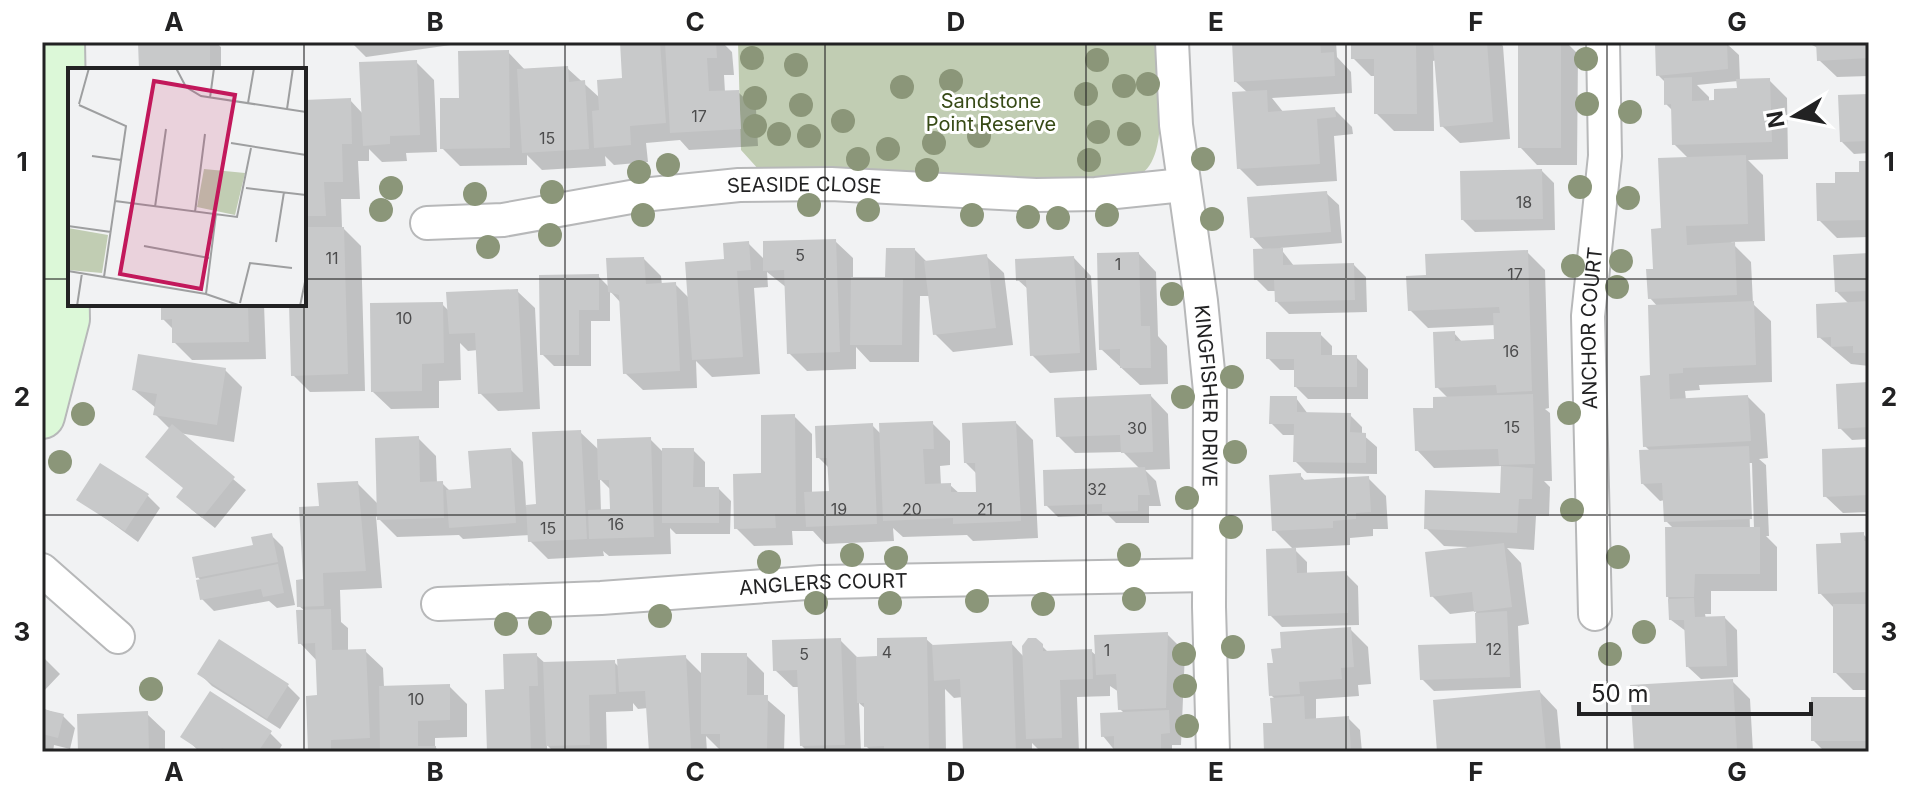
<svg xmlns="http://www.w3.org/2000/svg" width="1911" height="794" viewBox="0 0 1911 794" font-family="Inter,sans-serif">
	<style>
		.green { fill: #c1cdb3 }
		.shadow { fill: #0003; fill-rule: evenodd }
		.building { fill: #c8c9ca }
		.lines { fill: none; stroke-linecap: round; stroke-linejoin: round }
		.street-casing { stroke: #b7b8b9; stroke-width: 36 }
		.secondary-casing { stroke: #b7b8b9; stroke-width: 48 }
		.street { stroke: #fff; stroke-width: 32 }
		.secondary { stroke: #dcf8d8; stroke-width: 44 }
		.tree { fill: #8b9679 }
		.grid { fill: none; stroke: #222223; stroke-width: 2; stroke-opacity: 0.55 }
		.labels { text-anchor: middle; stroke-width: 6; stroke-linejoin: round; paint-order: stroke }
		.number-label { font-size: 16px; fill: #4c4c4d }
		.park-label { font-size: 20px; fill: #374a16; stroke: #fff }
		.street-label { font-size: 20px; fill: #222223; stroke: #fff }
		.inset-road { fill: none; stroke: #9e9fa0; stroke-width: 2 }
		.view { fill: #c2185b; fill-opacity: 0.15; stroke: #c2185b; stroke-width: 4 }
		.inset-edge { fill: none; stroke: #222223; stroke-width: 4 }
		.neatline { fill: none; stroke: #222223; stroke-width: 3 }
		.grid-label { font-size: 26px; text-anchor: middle; font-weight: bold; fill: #222223 }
	</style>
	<rect width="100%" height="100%" fill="#f1f2f3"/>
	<path class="green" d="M738,42H1156C1157,74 1172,158 1139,175C1126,181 1104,181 1089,184L760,171L741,150Z"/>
	<path class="shadow" d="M140,42H215L221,47V70H141Z
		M351,42H458V44L366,57Z
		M622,42H722L732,52L734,75H724L725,92H738L756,109L758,146L689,150L680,140L646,143L648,162L614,165L605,156L606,166L542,170L527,155V165L460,166L442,148L461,100L508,52L526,71L567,68L600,98L624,80Z
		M1234,42H1336L1337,57L1351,72L1352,93L1272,98L1284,113L1335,110L1352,127L1353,134L1334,136L1337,181L1257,186L1239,168L1248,93L1236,82Z
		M1353,42H1430L1434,46L1499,42L1503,46L1510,139L1460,143L1442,126L1437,60L1433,61L1434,131H1394L1376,113V76H1371L1353,58Z
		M1520,42H1566L1578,54L1577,165H1537L1520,147Z
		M1657,42L1726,43L1739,55L1740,81L1769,80L1787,98L1788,159L1748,160L1763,175L1765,241L1731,242L1751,262L1753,304L1771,321L1772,382L1699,385L1700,390L1685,391L1686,400L1748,397L1765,414L1768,458L1759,459L1766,465L1769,536H1766L1777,547V591H1711V614H1705L1706,619L1725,618L1737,630L1738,677L1701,679L1688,667L1687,632L1671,620L1668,596L1674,529L1666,521L1665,500L1660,501L1642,483L1651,452L1645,446L1658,307L1650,298L1663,230L1689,159L1674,144L1673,111L1666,104V83L1658,75ZM1738,81V90L1709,102V97L1697,85ZM1748,463H1752L1754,529H1750Z
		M1806,42H1869V76L1837,77L1819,60L1818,48Z
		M416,62L434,80L437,152L406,153L407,161L382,162L369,149V161H358L360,199H341L342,227L361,246L365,391L310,392L293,375L291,304H304V229H309L304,224V102L350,100L363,114Z
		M1869,95V153L1854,154L1842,142Z
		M1869,163V237L1837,238L1819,220L1836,185L1861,174Z
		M1542,171L1554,183L1555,230L1475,232L1463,220Z
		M1326,193L1339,205L1342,243L1280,248L1294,266L1354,265L1366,277L1367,312L1289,314L1277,302L1276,291H1268L1256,279L1265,251L1252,237Z
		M835,241L853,258V279H887L915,250L928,263L986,256L1004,273L1013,345L953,352L935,334L930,296H920L919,362H870L856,347V369L807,371L789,353L787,288L767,272L768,287L754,288L760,374L712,377L696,361L697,388L643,390L625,373L621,303L610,291V321H591V366H554L542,354L598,276L610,288L644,259L661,276L662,285L675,284L690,299L748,243L765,260Z
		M1527,252L1545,270L1549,408L1545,409L1550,413L1552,481H1544L1550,487L1549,516H1536L1534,550L1507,548L1521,563L1529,624L1518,626L1521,688L1434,691L1422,679L1478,645L1476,611L1450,614L1432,596L1467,547L1444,546L1426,528L1502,495L1503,466L1434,468L1417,450L1435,410L1448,398L1437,387L1454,333L1463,343L1496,341V325L1428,328L1410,310L1428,277Z
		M1139,254L1156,272L1158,336L1167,346L1168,384L1140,385L1101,349Z
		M1869,256V366L1851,364L1819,337L1849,304L1836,291Z
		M1074,258L1091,276L1097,370L1050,373L1032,355L1029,290L1018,280Z
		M517,291L535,308L540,409L498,411L480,393L478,350L468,351L460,343L461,380L439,381V408L391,409L373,392L442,304L449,311Z
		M163,304H264L266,359L192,360L174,342V330L163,319Z
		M1320,334L1332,346V357H1356L1368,369V399H1308L1296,387V370H1280L1268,358Z
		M225,370L242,387L234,442L179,433L246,490L215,528L191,509L170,429L155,414L156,408L134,390Z
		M1869,384V439L1852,440L1840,428Z
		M1151,396L1168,414L1170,469L1145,470L1156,481L1161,506H1149V523H1116L1108,515L1058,517L1046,505L1140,469L1123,452L1075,453L1058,436Z
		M1296,398L1308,414L1350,415L1362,427V434L1377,447V474L1307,473L1295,461L1296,435H1283L1271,423Z
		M794,416L812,434V494L831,493L830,469L818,457L872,425L882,435L932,423L950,441V465L940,466L941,485H950L960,494L978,493L977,474L966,463L1016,423L1033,440L1038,538L973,541L967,535L903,537L893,528L894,541L825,544L813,531H792L793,545L754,546L736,528Z
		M580,432L599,450L650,439L664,453L693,450L705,462V489H719L731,501L730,534H676L670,528L671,554L609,556L603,551L604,556L548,559L530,541V535L463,539L459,535L397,537L376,516L382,588L340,590L341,622L348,628V651H365L383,668L384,687L449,686L467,704V737L435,738V747L440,752H310L319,697L318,662L300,643L305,611L299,606L321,508L357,483L379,505L418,438L436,456L437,483H442L451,492L473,490L511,450L523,462L526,507L538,506ZM600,479L611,490L612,511L601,512Z
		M1869,449V512L1843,513L1825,496Z
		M1300,475L1306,482L1368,478L1386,496L1388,529H1373V536L1350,538V545L1293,548L1307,562V575L1346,574L1358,586L1359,625L1282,627L1270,615L1294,550L1274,530Z
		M148,496L160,508L138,542L79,499Z
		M1863,534L1869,540V690H1853L1835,672V609L1820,593L1843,545Z
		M271,535L283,547L295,605L277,608L269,601L214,611L202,599L201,581L198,577Z
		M1350,629L1368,647L1371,684L1358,685L1359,696L1316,699V720L1348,718L1360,730L1362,752H1266L1274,725L1276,700L1271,695Z
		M1167,634L1185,652L1181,745H1172V752H1116L1103,736L1125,714L1120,709L1119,692L1110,686V696L1077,697L1079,752H1041L1032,743V752H965L963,697L954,698L945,689L946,752H872L866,746V709L859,703L861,752H808L802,746L799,687H793L775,670L840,640L859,659L879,658L926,639L935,647L1011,643L1024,657L1042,646L1048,652L1091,651L1097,656Z
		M536,655L546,664L614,662L619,667L685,657L703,675L746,655L764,673V697L785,715L784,752H722L706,736L707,752H652L648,708L638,709L633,703V711L606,712L607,752H554L547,745V752H489L506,691Z
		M42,656L60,674L42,693Z
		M200,674L288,686L300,698L280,729L212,686Z
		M1732,681L1750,699L1753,752H1636L1632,687Z
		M1540,692L1557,710L1561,752H1439L1435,702Z
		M1869,699V752H1825L1813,740Z
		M42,708L63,716L75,728L70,749L54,745L53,752H42Z
		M147,714L165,731V752H80Z
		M270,733L282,745L278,752H200L183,736Z"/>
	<path class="building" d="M138,42H210V70H139Z
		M620,42H660L666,123L630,126L631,145L594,148L592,111L599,110L597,80L622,78Z
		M665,42H716L717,58H707L709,91L739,90L741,129L670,133Z
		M1232,42H1320L1321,53L1334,52L1335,76L1234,82Z
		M1351,42H1416L1417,114H1374V59H1351Z
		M1487,42L1493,122L1440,127L1433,44Z
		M1518,42H1561V148H1518Z
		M1655,42H1727L1728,69L1656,76Z
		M1816,42H1869V58L1817,61Z
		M509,50L510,148L440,149V98H459L458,51Z
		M417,60L420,135L390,136V144L363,146L359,62Z
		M568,66L569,82L585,80L589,149L522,153L517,69Z
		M1692,77V101L1714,100V89L1737,88L1736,79L1770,78L1772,142L1672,145L1671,104L1664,105V78Z
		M1267,90L1268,112L1335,107L1336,117L1317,119L1320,164L1237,169L1232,92Z
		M1869,94V141L1840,142L1838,95Z
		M351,98L352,144H342L343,182H324L326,216H304V100Z
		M1746,155L1748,224L1686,226L1687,245L1735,242L1737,295L1648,299L1646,269H1653L1651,229L1661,228L1658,158Z
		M1859,161H1869V220L1817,221L1816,183H1835V172H1859Z
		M1542,169L1543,219L1461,220L1460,171Z
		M1327,191L1331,232L1250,238L1247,197Z
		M304,227H344L348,374L291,376L289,304H304Z
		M836,239L840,352L787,354L784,270L763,271V241Z
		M749,241L751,270L737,271L743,357L692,360L685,262L724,259L723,243Z
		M886,248H915V279H903L902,345H850L851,277H885Z
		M1283,248V265L1354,263L1355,300L1275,302L1274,280H1254L1253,249Z
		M1528,250L1532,391L1497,393L1496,385L1435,388L1433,332L1455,331V341L1494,339L1493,313H1500L1499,307L1408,311L1406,276L1426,275L1425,254Z
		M1139,252L1141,326H1150L1151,368H1120V349L1099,350L1097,253Z
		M1869,253V291L1835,292L1833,255Z
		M987,254L996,328L933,335L924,261Z
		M1074,256L1080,353L1030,356L1026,280L1016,281L1015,259Z
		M644,257L646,284L676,282L680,371L623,374L619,295L608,292L606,258Z
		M599,274V310H579V355H540L539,275Z
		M518,289L523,392L478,394L475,333L449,334L446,292Z
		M1754,301L1756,365L1683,368V373L1669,374L1670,399L1748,395L1751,441L1643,447L1640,376L1650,375L1648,305Z
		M1869,301V353H1853V346L1831,347V337L1817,338L1816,304Z
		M443,302L444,363L422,364V391L371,392L370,303Z
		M161,304H248L249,342L172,343V319L161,320Z
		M1266,332H1321V355H1357V387H1294V359H1266Z
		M138,354L226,368L217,425L153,415L157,394L132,390Z
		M1869,382V427L1838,429L1836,384Z
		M1151,394L1153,452L1121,453L1120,435L1056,437L1054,398Z
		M1533,394L1535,464L1499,465L1498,449L1415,451L1413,408H1433V397Z
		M1270,396H1297V412L1351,413L1350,432L1366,433V463L1293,462L1294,424H1269Z
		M795,414L796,514H775L776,528L734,529L733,474L761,473V415Z
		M933,421L934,449H923L925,484L951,483V492H976L975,463H964L962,423L1016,421L1021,521L953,524V518L883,521L879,423Z
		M873,423L877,524L806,527L804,492L829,491L827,458H816L815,426Z
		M172,424L235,477L202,518L176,497L183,488L145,457Z
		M581,430L587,539L528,542L526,505L536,504L532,432Z
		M419,436L420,482L443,481L444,518L377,520L375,438Z
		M651,437L654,537L589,539L588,510L610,509L609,480H598L597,439Z
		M1749,446L1752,519L1664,522L1662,483L1641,484L1639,450Z
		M1869,447V495L1823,497L1822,449Z
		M511,448L516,523L449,528L446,490L471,488L468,451Z
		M662,448H694L693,487H719V523H662Z
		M100,463L149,494L125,531L76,500Z
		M1501,466L1533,468L1532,499H1519L1517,533L1424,529L1425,490L1500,493Z
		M1145,467L1150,495H1138V511L1102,512V504L1044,506L1043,470Z
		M1301,473V480L1369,476L1371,512L1356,513V519L1333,521V528L1272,531L1269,475Z
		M358,481L366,571L323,573L324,606L297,607L296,580L303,579L299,507L319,506L317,483Z
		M1665,527H1760V574H1695L1694,597H1666Z
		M1864,532V541H1869V592L1818,594L1816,544L1841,543L1840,533Z
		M272,533L278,562L196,578L192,557L253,545L251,537Z
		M1504,543L1512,607L1474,612L1472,592L1430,597L1425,552Z
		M1296,548L1297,573L1347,571L1348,613L1268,616L1266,549Z
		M278,564L284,593L263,597L261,589L200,600L196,580Z
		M1694,598L1695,617L1725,616L1727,666L1686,667L1684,620H1669L1668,599Z
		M1833,604H1869L1866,673H1833Z
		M331,609L332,650L366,649L370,738L331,740V752H308L306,696L317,695L315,643L298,644L296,610Z
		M1507,611L1510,677L1420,680L1418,645L1476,643L1475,613Z
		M1351,627L1354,667L1341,668L1342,679L1299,682L1300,694L1269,696L1267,663H1273L1271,649L1281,648L1280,632Z
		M1168,632L1166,708L1118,710L1116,674L1096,675L1094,635Z
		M927,637L929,752H884V746L864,747V703H857L856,657L877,656V638Z
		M841,638L845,745L800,746L797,670L773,671L772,640Z
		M1028,638H1036L1043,644V651L1092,649L1093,679L1060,680L1062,738L1026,739L1022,646Z
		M219,639L289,684L267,719L197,674Z
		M1012,641L1016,752H963L960,679L934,681L932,645Z
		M537,653L538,686H529L531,752H487L485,690L504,689L503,654Z
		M701,653H747V695H768L767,752H720V734H701Z
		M686,655L691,749L649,752L645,691L619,692L617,659Z
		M615,660L616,694L589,695L590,745L546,746L543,662Z
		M1733,679L1737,749L1634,752L1630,685Z
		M450,684V720L418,721V746H436V752H380L379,686Z
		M1540,690L1546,751L1437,752L1433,700Z
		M210,691L272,731L258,752H229L222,748L219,752H203L180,737Z
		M1304,696L1305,719L1349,716L1351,752H1264L1263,723H1272L1270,698Z
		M1811,697H1869V741H1811Z
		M42,709L64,714L58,738L42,734Z
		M1169,710L1170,733L1161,734V752H1114V736L1101,737L1100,713Z
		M148,711L149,752H78L77,714Z"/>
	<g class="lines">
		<g class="street-casing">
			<g id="street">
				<path id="s1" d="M1172,42L1176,125L1201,301L1210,391L1209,607L1213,752"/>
				<path id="s2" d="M427,223L503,220L642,195L739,185L831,184L1036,195L1096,194L1183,185"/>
				<path d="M42,570L118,637"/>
				<path id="s3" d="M438,604L601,598L821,582L1209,575"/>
				<path id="s4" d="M1595,614L1588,316L1605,156L1603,42"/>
			</g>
		</g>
		<g class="secondary-casing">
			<path id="secondary" d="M42,416L67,319L62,42"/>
		</g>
		<use href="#street" class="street"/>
		<use href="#secondary" class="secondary"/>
	</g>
	<g class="tree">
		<circle cx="752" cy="58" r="12"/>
		<circle cx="1586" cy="59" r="12"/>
		<circle cx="1097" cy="60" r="12"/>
		<circle cx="796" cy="65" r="12"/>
		<circle cx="951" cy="81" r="12"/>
		<circle cx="1148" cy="84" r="12"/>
		<circle cx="1124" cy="86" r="12"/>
		<circle cx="902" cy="87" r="12"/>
		<circle cx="1086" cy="94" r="12"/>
		<circle cx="755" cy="98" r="12"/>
		<circle cx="1587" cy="104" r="12"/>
		<circle cx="801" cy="105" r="12"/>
		<circle cx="1630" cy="112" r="12"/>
		<circle cx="843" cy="121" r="12"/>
		<circle cx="755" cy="126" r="12"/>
		<circle cx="1098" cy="132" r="12"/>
		<circle cx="779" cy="134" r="12"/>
		<circle cx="1129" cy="134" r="12"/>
		<circle cx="809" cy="136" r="12"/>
		<circle cx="979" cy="136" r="12"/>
		<circle cx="934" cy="143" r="12"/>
		<circle cx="888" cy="149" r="12"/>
		<circle cx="858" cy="159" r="12"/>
		<circle cx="1203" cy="159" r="12"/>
		<circle cx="1089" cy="160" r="12"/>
		<circle cx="668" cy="165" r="12"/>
		<circle cx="927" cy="170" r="12"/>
		<circle cx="639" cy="172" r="12"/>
		<circle cx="1580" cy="187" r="12"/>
		<circle cx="391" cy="188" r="12"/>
		<circle cx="552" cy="192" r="12"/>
		<circle cx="475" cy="194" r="12"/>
		<circle cx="1628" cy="198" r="12"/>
		<circle cx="809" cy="205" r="12"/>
		<circle cx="381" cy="210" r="12"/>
		<circle cx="868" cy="210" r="12"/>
		<circle cx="643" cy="215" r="12"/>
		<circle cx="972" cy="215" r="12"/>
		<circle cx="1107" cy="215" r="12"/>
		<circle cx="1028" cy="217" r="12"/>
		<circle cx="1058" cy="218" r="12"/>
		<circle cx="1212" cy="219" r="12"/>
		<circle cx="550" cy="235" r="12"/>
		<circle cx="488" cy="247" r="12"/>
		<circle cx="1621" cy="261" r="12"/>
		<circle cx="1573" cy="266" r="12"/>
		<circle cx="1617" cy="287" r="12"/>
		<circle cx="1172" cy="294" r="12"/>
		<circle cx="1232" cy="377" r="12"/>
		<circle cx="1183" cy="397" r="12"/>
		<circle cx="1569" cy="413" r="12"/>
		<circle cx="83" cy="414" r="12"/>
		<circle cx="1235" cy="452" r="12"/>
		<circle cx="60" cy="462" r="12"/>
		<circle cx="1187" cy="498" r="12"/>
		<circle cx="1572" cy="510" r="12"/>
		<circle cx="1231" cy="527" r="12"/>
		<circle cx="852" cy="555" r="12"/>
		<circle cx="1129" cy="555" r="12"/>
		<circle cx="1618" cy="557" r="12"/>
		<circle cx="896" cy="558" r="12"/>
		<circle cx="769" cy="562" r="12"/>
		<circle cx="1134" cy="599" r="12"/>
		<circle cx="977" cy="601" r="12"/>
		<circle cx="816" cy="603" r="12"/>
		<circle cx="890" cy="603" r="12"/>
		<circle cx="1043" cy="604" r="12"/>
		<circle cx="660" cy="616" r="12"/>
		<circle cx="540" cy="623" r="12"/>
		<circle cx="506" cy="624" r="12"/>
		<circle cx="1644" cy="632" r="12"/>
		<circle cx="1233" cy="647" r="12"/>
		<circle cx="1184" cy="654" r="12"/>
		<circle cx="1610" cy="654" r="12"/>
		<circle cx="1185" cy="686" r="12"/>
		<circle cx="151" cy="689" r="12"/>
		<circle cx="1187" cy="726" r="12"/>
	</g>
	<path class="grid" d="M304,42V752M565,42V752M825,42V752M1086,42V752M1346,42V752M1607,42V752M42,279H70M304,279H1869M42,515H1869"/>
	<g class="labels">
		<g class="number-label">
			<text x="699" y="122">17</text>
			<text x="547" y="144">15</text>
			<text x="1524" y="208">18</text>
			<text x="800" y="261">5</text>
			<text x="332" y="264">11</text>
			<text x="1118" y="270">1</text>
			<text x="1515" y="280">17</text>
			<text x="404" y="324">10</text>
			<text x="1511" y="357">16</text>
			<text x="1512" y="433">15</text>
			<text x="1137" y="434">30</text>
			<text x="1097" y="495">32</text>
			<text x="839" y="515">19</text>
			<text x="912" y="515">20</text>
			<text x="985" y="515">21</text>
			<text x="616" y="530">16</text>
			<text x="548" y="534">15</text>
			<text x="1494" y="655">12</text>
			<text x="1107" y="656">1</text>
			<text x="887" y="658">4</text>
			<text x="804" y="660">5</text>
			<text x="416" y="705">10</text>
		</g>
		<g class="park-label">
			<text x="991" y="108">Sandstone<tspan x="991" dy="23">Point Reserve</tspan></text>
		</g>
		<g class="street-label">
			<text dy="7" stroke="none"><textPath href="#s2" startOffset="380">SEASIDE CLOSE</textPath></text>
			<text dy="7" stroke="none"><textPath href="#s4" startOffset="286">ANCHOR COURT</textPath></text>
			<text dy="7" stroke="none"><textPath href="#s1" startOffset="356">KINGFISHER DRIVE</textPath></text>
			<text dy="7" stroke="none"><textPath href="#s3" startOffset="386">ANGLERS COURT</textPath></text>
		</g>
	</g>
	<g transform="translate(68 68)">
		<rect width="238" height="238" fill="#f1f2f3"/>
		<path d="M136,101L177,105L167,147L129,139ZM0,160L40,167L34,205L0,202Z" fill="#c1cdb3"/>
		<path class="inset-road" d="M108,0L118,19L133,28L238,44M142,30L146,0M180,35L186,0M11,36L21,0M11,37L58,58L36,209M219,41L225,0M163,75L238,87M24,88L53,92M178,120L238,127M47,133L169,149L183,80M87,139L98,61M127,144L137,66M0,158L43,164M208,174L216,124M76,178L141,190M0,203L138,226L173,238M138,226L148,146M172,235L182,195L224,200M9,238L14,205M232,238L238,209"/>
		<path class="view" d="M86,13L167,27L133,221L52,206Z"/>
		<rect width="238" height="238" class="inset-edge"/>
	</g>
	<rect width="1911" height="794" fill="none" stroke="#ffffff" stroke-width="88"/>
	<g transform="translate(1795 116) rotate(260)" stroke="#ffffff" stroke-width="6" paint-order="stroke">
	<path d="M0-6L14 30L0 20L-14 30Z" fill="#222223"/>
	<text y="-12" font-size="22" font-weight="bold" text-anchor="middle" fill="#222223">N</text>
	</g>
	<path d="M1579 702v12h232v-12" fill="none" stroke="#222223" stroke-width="4"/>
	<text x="1591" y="702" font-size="24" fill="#222223" stroke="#ffffff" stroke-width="6" paint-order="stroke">50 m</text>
	<rect x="44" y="44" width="1823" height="706" class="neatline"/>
	<g class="grid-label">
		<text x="174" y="31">A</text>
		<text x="435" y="31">B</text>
		<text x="695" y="31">C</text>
		<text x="956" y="31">D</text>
		<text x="1216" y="31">E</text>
		<text x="1476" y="31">F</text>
		<text x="1737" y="31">G</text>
		<text x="22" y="171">1</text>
		<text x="1889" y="171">1</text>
		<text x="22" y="406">2</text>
		<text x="1889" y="406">2</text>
		<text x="22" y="641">3</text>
		<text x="1889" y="641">3</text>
		<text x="174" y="781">A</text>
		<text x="435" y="781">B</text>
		<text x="695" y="781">C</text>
		<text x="956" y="781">D</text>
		<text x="1216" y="781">E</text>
		<text x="1476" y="781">F</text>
		<text x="1737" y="781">G</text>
	</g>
</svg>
